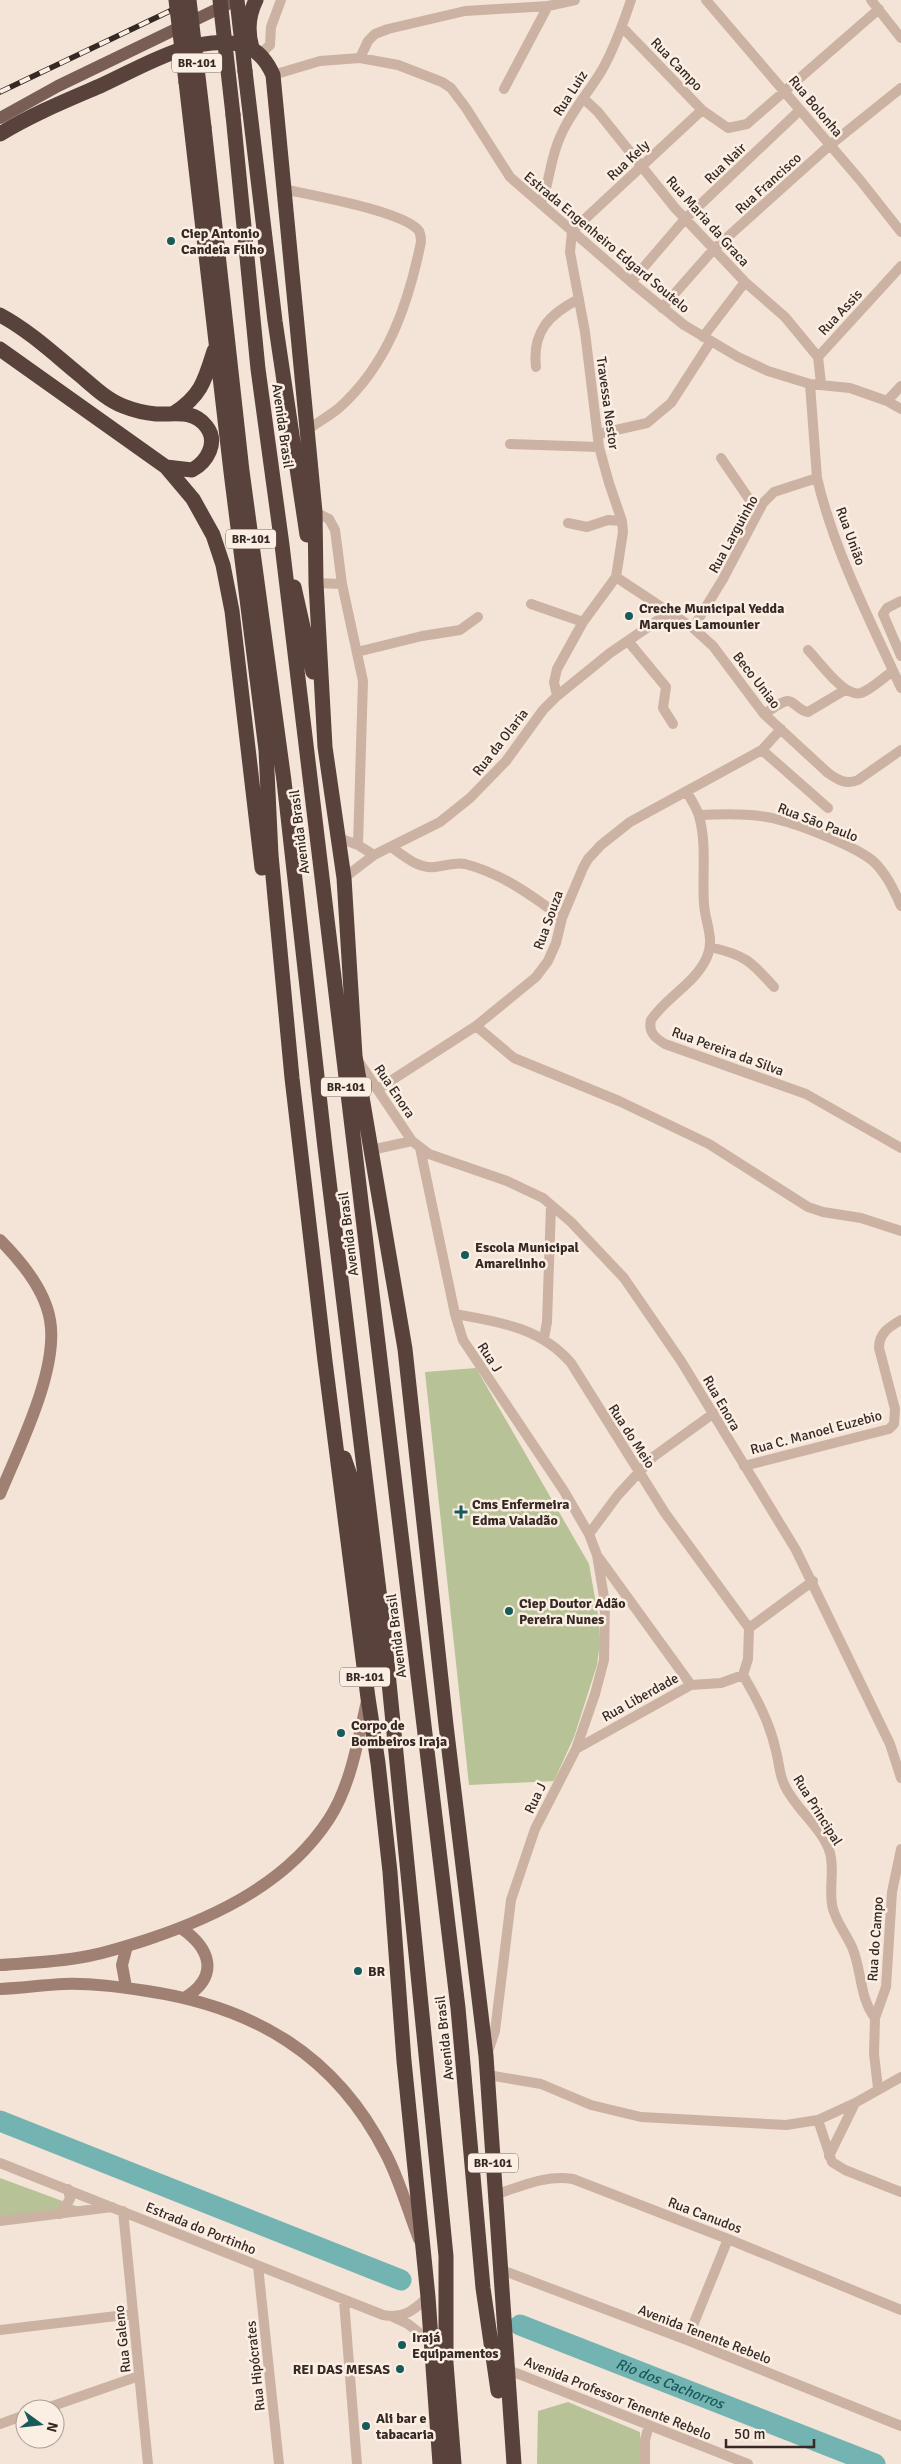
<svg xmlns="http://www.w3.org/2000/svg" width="901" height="2464" viewBox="0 0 901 2464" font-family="Signika,sans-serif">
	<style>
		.green { fill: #b7c396 }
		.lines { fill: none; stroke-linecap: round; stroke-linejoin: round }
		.river { stroke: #73b3b1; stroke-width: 21 }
		.street { stroke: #ccb2a2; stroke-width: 10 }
		.secondary { stroke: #a08073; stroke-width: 12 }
		.primary { stroke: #795e55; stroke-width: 12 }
		.highway { stroke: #58423b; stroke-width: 15 }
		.rail-casing { stroke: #362925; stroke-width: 5.5 }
		.rail { stroke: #fbeee3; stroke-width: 4; stroke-dasharray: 11; stroke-linecap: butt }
		.highway-bridge { stroke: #58423b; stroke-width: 15 }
		.poi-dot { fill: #175b5b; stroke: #fbeee3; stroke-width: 2 }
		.labels { text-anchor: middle; stroke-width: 5; stroke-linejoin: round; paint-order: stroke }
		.shield { fill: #fbeee3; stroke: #71645e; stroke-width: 1 }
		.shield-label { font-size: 12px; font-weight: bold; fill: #362925 }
		.street-label { font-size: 14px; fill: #362925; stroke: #fbeee3 }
		.poi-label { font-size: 14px; font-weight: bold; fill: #362925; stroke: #fbeee3; text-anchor: start }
		.water-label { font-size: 15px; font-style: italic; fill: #175b5b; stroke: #fbeee3 }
	</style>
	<rect width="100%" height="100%" fill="#f3e4d7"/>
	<path class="green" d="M476,1368L589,1564L599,1621L600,1643L597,1665L574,1737L554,1781L469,1785L425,1372Z
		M0,2178L84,2209L0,2217Z
		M568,2402L640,2432L641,2464H537L538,2411Z"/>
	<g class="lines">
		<g class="river">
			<path d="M0,2121L401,2280"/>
			<path id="s1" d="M520,2325L875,2464"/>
		</g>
		<path class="street" d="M706,0L860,180L901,232
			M871,0L901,38
			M622,27L702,110L728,128L747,124L879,9
			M260,54L270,45L271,27L281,0
			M360,58L368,41L375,34L388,29L465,11L548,6L575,0
			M273,75L320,61L360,58L398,65L442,82L451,88L466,108L510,177L631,282L684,325L738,357L768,371L810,384L850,388L887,401L901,409
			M504,89L548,6
			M584,99L598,112L675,208L745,282L785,317L818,357
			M283,189C310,195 404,211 419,231C421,235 421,239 421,242C408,305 388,364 339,408C329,416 317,423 307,430
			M541,204C550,182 550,157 561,135C571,112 589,92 602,70C614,49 623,24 631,0
			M631,282L685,219L800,110
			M662,308L713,250L830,145L901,88
			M703,337L745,282
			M536,367C532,332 549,314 579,299
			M821,383L818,357L901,266
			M810,384L817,478C834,551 870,620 901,688
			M887,401L901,386
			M598,434L647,423L671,403L711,341
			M510,444L599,447
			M721,458L758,512
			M315,512L329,519L335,530L342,584L363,681L358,845
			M568,523L587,527L608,520L622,521
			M616,577L693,628L713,646L764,714L828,773C838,780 846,785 858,780L901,750
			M316,583L342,584
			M901,601L887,608L883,614L901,656
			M531,604L583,622
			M693,628L723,579L763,503L774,492L817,478
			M628,641L666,687L663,708L673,724
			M808,650C819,661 844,698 861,693C872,689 884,677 893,671
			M357,652L422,636L460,630L478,617
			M557,696L554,682L557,669L583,622L616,577L623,532L622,521L609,483L599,447L585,332L570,252L572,231L702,110
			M764,714C771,710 780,702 787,701C793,700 799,711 808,712L845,690
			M762,750L828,808
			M687,792C691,800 697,808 699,816C707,844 702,875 704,904C705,922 715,939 707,957C695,984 667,996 651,1020C648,1032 655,1038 665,1044L806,1094L901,1148
			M699,815C719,814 740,813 760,816C787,819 852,844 873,861C886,873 894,890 901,906
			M339,838L358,845L374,855
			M391,847C404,856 418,869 435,867C446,866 454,862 465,864C501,873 533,896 562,918
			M344,878L374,855L440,822L470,798L506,761L543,710L557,696L610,653L670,612
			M710,947C745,955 751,961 774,987
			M476,1026L514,1058L619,1101L709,1144L808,1207L823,1212L861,1218L901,1231
			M357,1059L412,1141L429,1154L507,1181L543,1198L571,1222L624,1278L681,1361L796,1550L890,1744L901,1778
			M378,1089L476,1026L536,977L548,961L556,943L562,918L583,868L588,859L601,845L630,822L762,750L781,729
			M420,1148L455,1314L463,1340L564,1491L589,1534L597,1555L605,1603L604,1660L595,1694L576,1749L535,1829L511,1900L495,2031L487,2055
			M371,1150L412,1141
			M455,1314C499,1322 540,1327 571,1363L665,1513L749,1628
			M544,1338L547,1322L551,1206
			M744,1466L889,1429L894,1424L895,1409L879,1348C879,1333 889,1327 901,1320
			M589,1534L618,1495L653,1457L714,1413
			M599,1558L691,1685
			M743,1675C757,1699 770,1723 776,1751C779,1762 779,1773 784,1784C794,1808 823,1828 830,1853C835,1871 828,1891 833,1909C837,1923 846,1934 852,1947C862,1970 859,1997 875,2018
			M576,1749L691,1685L721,1683L743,1675L748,1659L749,1628L813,1581
			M488,2075L541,2084L591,2105L641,2117L786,2125L818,2120L855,2103L901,2077
			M878,2088L874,2054L875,2018L886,1987L892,1892L901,1849
			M818,2120L832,2162L845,2170L901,2192
			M829,2156L855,2103
			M0,2163L383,2315C403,2319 413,2311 428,2297
			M494,2195C520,2187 546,2174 573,2179L728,2239L901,2310
			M123,2211L148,2464
			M60,2214L70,2199L68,2189
			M0,2221L112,2207
			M258,2266L279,2464
			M499,2269L687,2340L901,2426
			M344,2301L357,2464
			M393,2317L408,2324L431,2342
			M0,2330L133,2314
			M687,2340L728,2239
			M506,2369L748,2464
			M44,2409L139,2376
			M0,2424L25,2415
			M645,2464V2440L649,2425"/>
		<path class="secondary" d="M0,1240C21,1261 45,1290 50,1320C59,1369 19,1448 0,1494
			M181,1928C210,1948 220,1975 186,1997
			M0,1965C28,1963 56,1962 83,1957C106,1953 127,1946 149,1939C218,1916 288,1882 329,1819C351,1785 358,1740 367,1701
			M126,1987L122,1965L127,1946
			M0,1989C21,1988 43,1985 64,1984C92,1983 120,1987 147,1991C254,2007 336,2055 386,2154C400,2181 408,2211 419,2239"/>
		<path class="primary" d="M0,118L58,86L236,0"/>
		<path class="highway" d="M252,48C247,31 248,16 256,0
			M245,71L275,321L307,535
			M186,82L231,472L266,750L271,855L292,1078L325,1361L368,1698L378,1763L390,1872L404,2061L428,2297L440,2464
			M233,115L258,369L282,545L458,2008L483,2288L498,2391
			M204,127L242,471L284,781L325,1148L384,1632L446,2256V2363L454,2464
			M0,134C33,114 65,101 100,86C140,68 191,35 238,44C256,47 266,59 273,75L315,512L316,583L325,747L344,878L355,1056L405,1349L446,1725L486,2056L514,2464
			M0,315C28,330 52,352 76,372C91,384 105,399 123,406C133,410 145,413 156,414C174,415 193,409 206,426C219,442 207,462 192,470L166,467
			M0,349L166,467L193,499L213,535L223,565L232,611L262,868
			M174,413C201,396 205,380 214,351
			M294,587L313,672
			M344,1458L353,1484L370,1622L379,1667"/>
		<g class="rail-casing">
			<path id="rail" d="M0,92L193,0"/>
		</g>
		<use href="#rail" class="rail"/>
		<path class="highway-bridge" d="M176,0L186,82
			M189,0L204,127
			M220,0L233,115
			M237,0L245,71"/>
	</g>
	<g class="poi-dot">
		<circle cx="171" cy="241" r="5"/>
		<circle cx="629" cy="616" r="5"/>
		<circle cx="465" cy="1255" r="5"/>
		<path d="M458.5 1504.5h5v5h5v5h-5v5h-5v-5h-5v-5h5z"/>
		<circle cx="509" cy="1611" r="5"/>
		<circle cx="341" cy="1733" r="5"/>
		<circle cx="358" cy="1971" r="5"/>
		<circle cx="402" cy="2345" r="5"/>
		<circle cx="400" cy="2369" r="5"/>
		<circle cx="366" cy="2426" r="5"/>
	</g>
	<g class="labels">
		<g class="shield">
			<rect x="172" y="53.5" width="50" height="19" rx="4"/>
			<rect x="226" y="529.5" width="50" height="19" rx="4"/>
			<rect x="321" y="1077.5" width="50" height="19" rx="4"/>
			<rect x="340" y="1667.5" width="50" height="19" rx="4"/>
			<rect x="468" y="2153.5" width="50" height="19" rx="4"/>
		</g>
		<g class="shield-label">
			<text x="197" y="67">BR-101</text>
			<text x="251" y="543">BR-101</text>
			<text x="346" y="1091">BR-101</text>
			<text x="365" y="1681">BR-101</text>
			<text x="493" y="2167">BR-101</text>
		</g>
		<g class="street-label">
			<text transform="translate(677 64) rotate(46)" y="5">Rua Campo</text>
			<text transform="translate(570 93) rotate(-57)" y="5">Rua Luiz</text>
			<text transform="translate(816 106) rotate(50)" y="5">Rua Bolonha</text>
			<text transform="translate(628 160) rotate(-43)" y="5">Rua Kely</text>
			<text transform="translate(725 163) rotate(-44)" y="5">Rua Nair</text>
			<text transform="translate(768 183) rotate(-42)" y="5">Rua Francisco</text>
			<text transform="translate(708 221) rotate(48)" y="5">Rua Maria da Graca</text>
			<text transform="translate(607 242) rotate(40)" y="5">Estrada Engenheiro Edgard Soutelo</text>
			<text transform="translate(840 312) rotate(-47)" y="5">Rua Assis</text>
			<text transform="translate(608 403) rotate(82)" y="5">Travessa Nestor</text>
			<text transform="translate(283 426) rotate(82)" y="5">Avenida Brasil</text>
			<text transform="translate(733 534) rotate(-61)" y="5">Rua Larguinho</text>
			<text transform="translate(851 536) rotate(70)" y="5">Rua União</text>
			<text transform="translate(757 680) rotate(52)" y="5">Beco Uniao</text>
			<text transform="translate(500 742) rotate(-52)" y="5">Rua da Olaria</text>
			<text transform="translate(818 822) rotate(21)" y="5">Rua Sāo Paulo</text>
			<text transform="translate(299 832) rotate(-97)" y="5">Avenida Brasil</text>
			<text transform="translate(548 920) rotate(-70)" y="5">Rua Souza</text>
			<text transform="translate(728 1051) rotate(20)" y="5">Rua Pereira da Silva</text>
			<text transform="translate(395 1091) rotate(56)" y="5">Rua Enora</text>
			<text transform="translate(348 1234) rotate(-97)" y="5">Avenida Brasil</text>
			<text transform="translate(490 1357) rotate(57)" y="5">Rua J</text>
			<text transform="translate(722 1403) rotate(60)" y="5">Rua Enora</text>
			<text transform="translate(816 1432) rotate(-15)" y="5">Rua C. Manoel Euzebio</text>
			<text transform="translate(632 1436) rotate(57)" y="5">Rua do Meio</text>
			<text transform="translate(396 1636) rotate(-97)" y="5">Avenida Brasil</text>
			<text transform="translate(640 1697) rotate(-29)" y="5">Rua Liberdade</text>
			<text transform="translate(535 1798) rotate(-64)" y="5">Rua J</text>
			<text transform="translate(818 1810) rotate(58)" y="5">Rua Principal</text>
			<text transform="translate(875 1939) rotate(-86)" y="5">Rua do Campo</text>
			<text transform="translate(444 2038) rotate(-96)" y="5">Avenida Brasil</text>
			<text transform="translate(705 2215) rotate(21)" y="5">Rua Canudos</text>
			<text transform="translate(201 2228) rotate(22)" y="5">Estrada do Portinho</text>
			<text transform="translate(705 2334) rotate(21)" y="5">Avenida Tenente Rebelo</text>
			<text transform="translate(122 2339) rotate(-96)" y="5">Rua Galeno</text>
			<text transform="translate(255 2366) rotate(-96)" y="5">Rua Hipócrates</text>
			<text transform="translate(618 2398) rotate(22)" y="5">Avenida Professor Tenente Rebelo</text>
		</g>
		<g class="poi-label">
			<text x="181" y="238">Ciep Antonio<tspan x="181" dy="16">Candeia Filho</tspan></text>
			<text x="639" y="613">Creche Municipal Yedda<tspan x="639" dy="16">Marques Lamounier</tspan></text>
			<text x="475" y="1252">Escola Municipal<tspan x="475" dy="16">Amarelinho</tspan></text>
			<text x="472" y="1509">Cms Enfermeira<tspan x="472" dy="16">Edma Valadão</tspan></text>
			<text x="519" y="1608">Ciep Doutor Adão<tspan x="519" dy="16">Pereira Nunes</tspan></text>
			<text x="351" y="1730">Corpo de<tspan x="351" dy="16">Bombeiros Iraja</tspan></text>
			<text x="368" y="1976">BR</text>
			<text x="412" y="2342">Irajá<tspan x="412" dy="16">Equipamentos</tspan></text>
			<text x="390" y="2374" text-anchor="end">REI DAS MESAS</text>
			<text x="376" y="2423">Ali bar e<tspan x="376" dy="16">tabacaria</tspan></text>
		</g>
		<g class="water-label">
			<text dy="5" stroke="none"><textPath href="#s1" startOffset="161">Rio dos Cachorros</textPath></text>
		</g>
	</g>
	<g transform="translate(40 2424) rotate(105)"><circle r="24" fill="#fbeee3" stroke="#ac9f97"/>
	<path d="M0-4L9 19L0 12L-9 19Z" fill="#175b5b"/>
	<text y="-8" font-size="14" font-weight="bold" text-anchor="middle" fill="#362925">N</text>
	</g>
	<path d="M726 2439v8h88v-8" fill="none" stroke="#362925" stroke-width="2.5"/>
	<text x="734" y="2439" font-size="15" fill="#362925" stroke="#fbeee3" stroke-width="4" paint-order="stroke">50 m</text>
</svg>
